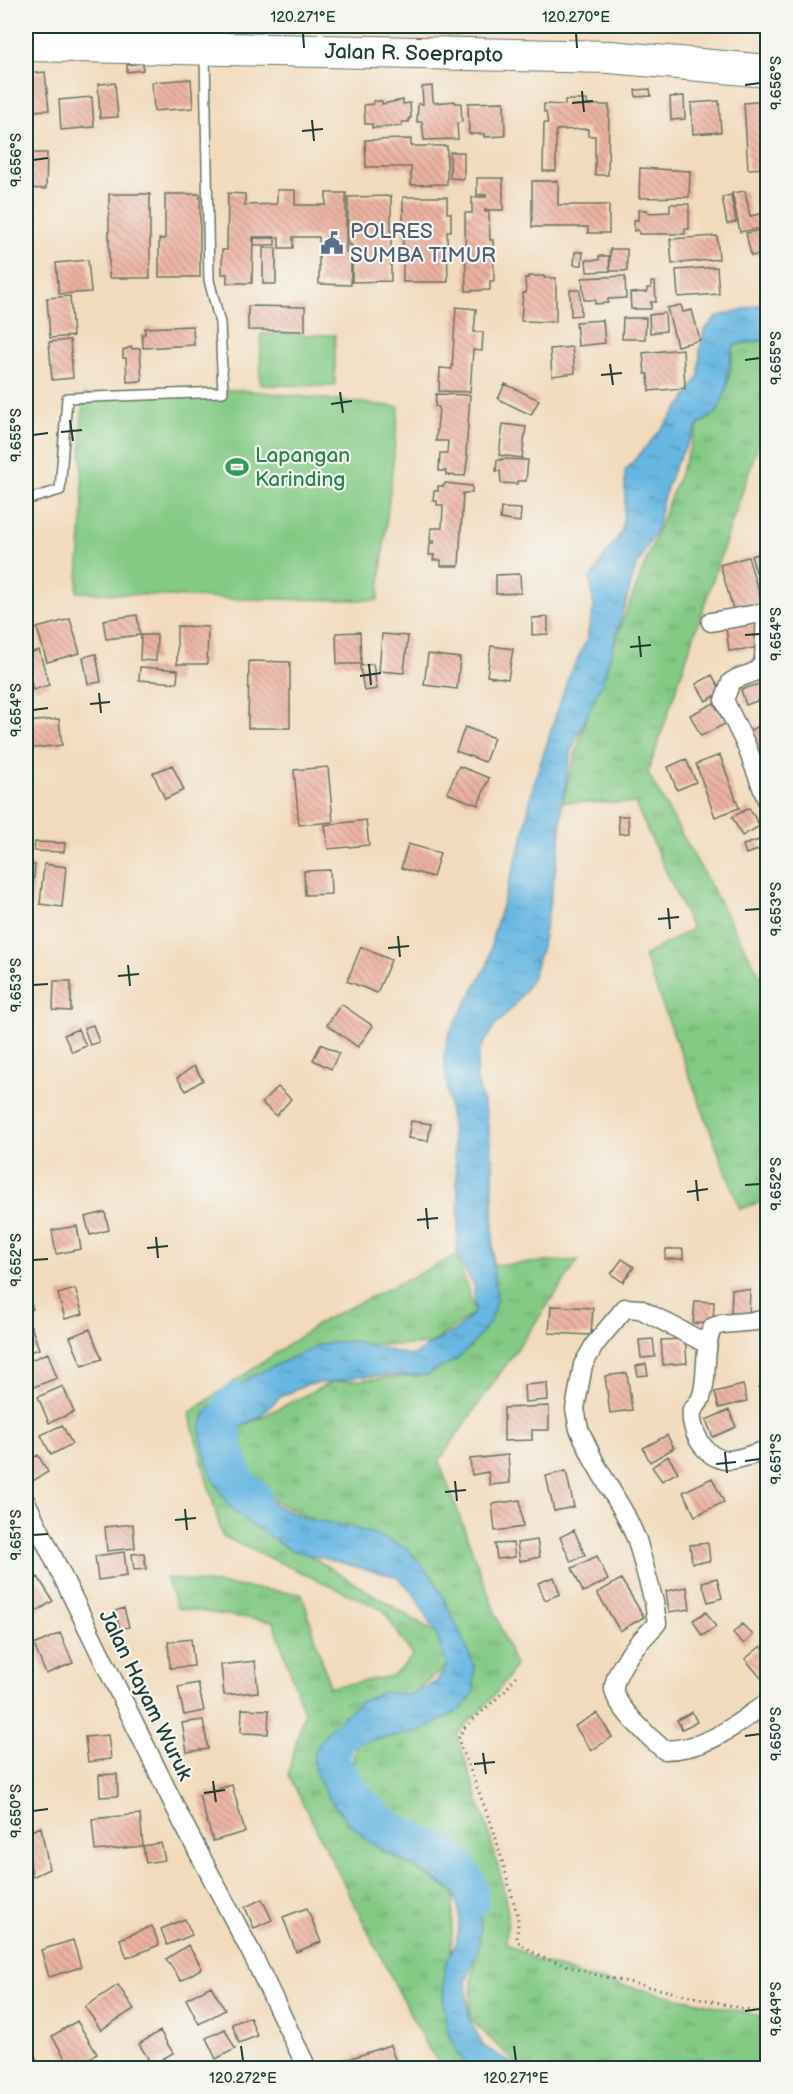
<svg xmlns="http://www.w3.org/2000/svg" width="793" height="2094" viewBox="0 0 793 2094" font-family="'Balsamiq Sans',sans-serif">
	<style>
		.grass { fill: url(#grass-tufts); stroke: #52845c; stroke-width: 1.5 }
		.park { fill: #84ca85; stroke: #52845c; stroke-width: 1.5 }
		.water { fill: url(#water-ripples); stroke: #447a8b; stroke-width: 1.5 }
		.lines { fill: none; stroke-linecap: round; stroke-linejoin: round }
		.river { stroke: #68b7e2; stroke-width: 30 }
		.building { fill: url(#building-back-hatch) }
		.lane-casing { stroke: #697464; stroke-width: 12 }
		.street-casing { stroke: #697464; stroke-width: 21 }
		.highway-casing { stroke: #697464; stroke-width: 34 }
		.path { stroke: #697464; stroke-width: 3; stroke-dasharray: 1.5 4.5; stroke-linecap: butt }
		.lane { stroke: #fff; stroke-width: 9 }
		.street { stroke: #fff; stroke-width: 18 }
		.highway { stroke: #fff; stroke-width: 32 }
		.ticks { fill: none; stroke: #1f3d34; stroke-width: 2 }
		.labels { text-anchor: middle; stroke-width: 4.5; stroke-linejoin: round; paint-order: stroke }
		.street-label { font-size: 21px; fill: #1f3d34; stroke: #f6f6f2 }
		.service-label { font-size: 21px; fill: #4e5e75; stroke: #f6f6f2; text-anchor: start }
		.leisure-label { font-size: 21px; fill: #27864d; stroke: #f6f6f2; text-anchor: start }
		.neatline { fill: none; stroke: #1f3d34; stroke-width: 2 }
		.ticks-label { font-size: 15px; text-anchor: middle; fill: #1f3d34 }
	</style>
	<defs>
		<pattern id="grass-tufts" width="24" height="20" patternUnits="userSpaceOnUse" patternTransform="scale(1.5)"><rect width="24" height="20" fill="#84ca85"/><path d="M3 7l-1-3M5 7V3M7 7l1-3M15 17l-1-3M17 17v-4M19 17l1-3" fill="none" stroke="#6ba56e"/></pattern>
		<pattern id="water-ripples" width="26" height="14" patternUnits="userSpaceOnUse" patternTransform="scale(1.5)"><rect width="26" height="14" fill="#68b7e2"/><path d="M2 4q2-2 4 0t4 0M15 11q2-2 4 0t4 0" fill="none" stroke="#5596b8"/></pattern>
		<pattern id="building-back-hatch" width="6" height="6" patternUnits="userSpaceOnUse" patternTransform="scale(1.5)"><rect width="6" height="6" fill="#edb2a1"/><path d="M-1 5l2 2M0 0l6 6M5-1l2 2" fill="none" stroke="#bf9284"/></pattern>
	</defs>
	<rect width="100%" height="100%" fill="#f6f6f2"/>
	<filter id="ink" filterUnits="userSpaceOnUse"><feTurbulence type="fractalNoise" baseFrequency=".0167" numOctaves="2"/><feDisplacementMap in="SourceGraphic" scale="12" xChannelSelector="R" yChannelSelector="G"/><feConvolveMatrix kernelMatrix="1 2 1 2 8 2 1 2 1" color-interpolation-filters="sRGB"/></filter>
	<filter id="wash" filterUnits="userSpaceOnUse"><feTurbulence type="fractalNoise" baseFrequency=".008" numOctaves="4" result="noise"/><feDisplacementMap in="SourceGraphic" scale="24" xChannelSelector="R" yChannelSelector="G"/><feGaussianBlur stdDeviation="1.35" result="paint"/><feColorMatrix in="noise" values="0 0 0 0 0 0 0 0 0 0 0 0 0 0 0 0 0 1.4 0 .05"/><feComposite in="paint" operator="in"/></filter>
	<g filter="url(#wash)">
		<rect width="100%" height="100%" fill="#f2dbbd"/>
		<path class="grass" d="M767,340V426L764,427L648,773L767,988V1200L740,1209L644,956L692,929L635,803L562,802L588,711L699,424L727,388L734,345Z
			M457,1255L475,1312L429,1345L322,1344L206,1412L229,1506L436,1633L447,1666L314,1770L371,1843L454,1892L447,2029L484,2068H443L426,2045L288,1774L304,1713L274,1622L177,1608L166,1578L302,1594L330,1687L393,1676L413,1656L383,1610L222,1536L189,1413L324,1320Z
			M579,1260L439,1461L515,1666C506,1682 495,1695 483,1708C473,1718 463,1724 457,1736L487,1826L502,1881L508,1914L506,1943L535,1960L589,1978L767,2017V2068H521L469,2018L480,1894L367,1805L347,1783L357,1743L422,1730L474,1666L434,1579L254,1491L239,1428L332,1382L427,1375L472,1345L493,1265Z"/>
		<path class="park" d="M261,334L335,335V386L260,385Z
			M241,390L399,407L378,600L237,599L77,592L83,508L81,427L84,395Z"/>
		<path class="water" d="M767,302V339L734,345L728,368L727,388L717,413L699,424L676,463L662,502L657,528L635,570L604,678L572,749L562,802L560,844L542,946L532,979L514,1006L494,1027L479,1051L476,1077L486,1113L493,1160V1265L497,1298L490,1322L472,1345L456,1360L427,1375L360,1376L332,1382L308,1384L280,1397L259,1417L224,1437V1448L254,1491L279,1507L307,1519L343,1525L377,1535L407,1548L434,1579L458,1628L474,1666V1692L462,1709L422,1730L357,1743L342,1753L338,1771L367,1805L392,1822L419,1848L444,1857L469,1869L480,1894L481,1925L478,1949L466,1982L469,2018L483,2046L519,2068H473L458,2055L447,2030L443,1999L445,1966L457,1940L460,1915L454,1892L427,1874L371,1843L347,1821L328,1797L314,1770V1753L325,1734L358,1703L384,1692L409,1695L436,1682L447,1666L436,1633L412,1591L397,1577L291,1550L250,1524L229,1506L215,1483L205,1455L200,1431L206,1412L250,1377L322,1344L353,1341L412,1356L456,1330L475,1312L474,1286L457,1255L459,1202L444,1056L449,1034L488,964L493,935L524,834L532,790L567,681L586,641L594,607L590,579L622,531L625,504V471L670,419L685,400L699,376L700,350L704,330L717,317Z
			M699,2058L723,2066L725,2068H669L678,2062Z"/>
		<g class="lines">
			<path class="river" d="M235,1398C215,1413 231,1461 240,1479C243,1486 251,1491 257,1496
				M347,1733L338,1744L334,1761C346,1780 360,1801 377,1815C411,1846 472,1842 474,1903"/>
		</g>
		<g id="blocks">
			<path class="building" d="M173,26H200V28H173Z
				M143,63V70L127,72V65Z
				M45,72L49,110L31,111L28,74Z
				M191,79L193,108L154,111L152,82Z
				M115,83L118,117L100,118L98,84Z
				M432,86L433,101L435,103L455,101V103H461L462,122L457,123L458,139L424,140L422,122H417L418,104H423L422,87Z
				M650,89L651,96L636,97L635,90Z
				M684,96L685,119L671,120L670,97Z
				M92,97L94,127L61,130L59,100Z
				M403,100V104L410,103L411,118H409V122H402V126L372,128V124H365L364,105L373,104V101H382V104Z
				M565,100H587V105H609L608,175H595V136H588V129L556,130V171H543L544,123H548L546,112H544V104L565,105Z
				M719,101L721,132L693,134L691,103Z
				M768,101V168L748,169L744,103Z
				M504,102L505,136L484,137V134H469L468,103Z
				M411,139V146H447V184L411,185V167H366L365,140Z
				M450,152H464V179L450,178Z
				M26,153H47L46,189L26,188Z
				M640,168L690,171L689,197L639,198Z
				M477,178H503V210H485V212H489L490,240H493L494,281H490V290L466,291L465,213H472V197H486V195H477Z
				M532,181H558V205H609V233H588V227H532Z
				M277,190H295V205H326V193H346V252H351V285L319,284V237H293V248H279V237H253L252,283H227V274H222V250H227L228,193L245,194V205L277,204Z
				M745,191L750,216L765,213L768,227L740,232L732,193Z
				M109,194H150V278H109Z
				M165,194H200V277H159V239H165Z
				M731,195L736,222L727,224L722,197Z
				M391,196V281L352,282V245H348V197Z
				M403,197H447V213H451V231H447L448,282H403Z
				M670,204H689V229H685V234H639L638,230L634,231V220H638V210H647L648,213L670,212Z
				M768,229V253L751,256L746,233Z
				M717,236L719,259L672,264L670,239Z
				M254,238H275V245H254Z
				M263,248H276V284H263Z
				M610,249H627V271H610Z
				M575,252H583L582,265H574Z
				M599,256H609L610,271L587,272L586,260H599Z
				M88,260L91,292L59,294L56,263Z
				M717,267L719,294L678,297L676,270Z
				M528,276H544V278H556V322L521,321L523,293H526L525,278H528Z
				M625,276L626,298L608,299V303L595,304V300H584L582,278Z
				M651,282H655L656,302H651V309H631L630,293L647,292V288H651Z
				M570,290H580L581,315L571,316Z
				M70,296L73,336L50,338L47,298Z
				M681,305L683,312L692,310L700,340L677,346L667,308Z
				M248,306L305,307V331L248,330Z
				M456,307L476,309L474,332H483L482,351L473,350L470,392L439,391L440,368L452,369Z
				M665,313L666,331L650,333L649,315Z
				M623,318H646L645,339H622Z
				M603,320L605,343L578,346L576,322Z
				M193,326L194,345L143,348L142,334H145V328Z
				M70,340L73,378L52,380L49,342Z
				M131,347L132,349L140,348L142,381L127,382L126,358H123V350Z
				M572,347L575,373L552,376L550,349Z
				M683,349L685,388L649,391L648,374H645L643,353Z
				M505,384L539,400L531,415L498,399Z
				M436,394L470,395L466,455H468L465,476L446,475V471H439L440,453H447L448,441H436L439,407L435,406Z
				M503,424L526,427L522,458L499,455Z
				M501,459L528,460L526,481H517V484L501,483L500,471H496L497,460H501Z
				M445,483L472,486V493H463L459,566H441V560H433L434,555H429L430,543H434V541H430L431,528H442L443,505H437V501H433L434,491H438V486H444Z
				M501,508L521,509L520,522L500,519Z
				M768,551V568L756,572L751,556Z
				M748,557L762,603L734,612L720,565Z
				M26,568L31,596L26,597Z
				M520,574L521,593L496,594V575Z
				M137,615L140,635L106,639L103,620Z
				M548,617V634L532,635V618Z
				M70,619L80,653L47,662L37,628Z
				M760,623L763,647L729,651L726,628Z
				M177,626L208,627L207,664H177Z
				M360,632L361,664H337L336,633Z
				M382,634L408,636L404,673L379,671Z
				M141,635H157L156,661L140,660Z
				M491,646L513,649L508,679L487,676Z
				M39,650L49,685L33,690L26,662V654Z
				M96,654L101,682L88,684L83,657Z
				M428,654L460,658L457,689L424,685Z
				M249,661L290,662V728H248Z
				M373,664L377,689L364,691L360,666Z
				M140,667L178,670L177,683L139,680Z
				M712,675L722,692L706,701L696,684Z
				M765,682L768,697L746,705L741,690Z
				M714,703L725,724L701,736L690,715Z
				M59,719L62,745L26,749V722Z
				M768,723V752L759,755L750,730Z
				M465,727L494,738L485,762L456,751Z
				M720,755L739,808L715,817L696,764Z
				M686,759L696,782L677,790L668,767Z
				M172,765L184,790L165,799L153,773Z
				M459,766L489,778L478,805L447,793Z
				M328,767L333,822L299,825L294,770Z
				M749,808L760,826L742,836L732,817Z
				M618,816H628L629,833L619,834Z
				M366,820L369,845L328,849L325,825Z
				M759,840L761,849L746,854L743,845Z
				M35,842L65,843L64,852L34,851Z
				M408,844L440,853L433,877L401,868Z
				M26,864L35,865L31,905H26Z
				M44,864L66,867L62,907L40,904Z
				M330,870L331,894L305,895L304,871Z
				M361,947L391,960L377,993L347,981Z
				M54,981H71V1011L53,1010Z
				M341,1004L373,1026L358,1047L327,1025Z
				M93,1025L99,1042L90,1045L84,1028Z
				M78,1029L86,1046L72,1052L64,1035Z
				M321,1044L339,1053L331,1069L313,1060Z
				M194,1066L203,1080L186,1091L177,1078Z
				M278,1087L291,1099L276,1116L262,1103Z
				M411,1121L431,1124L428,1141L408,1138Z
				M26,1150H27L29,1173L26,1174Z
				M26,1211L30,1232L26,1233Z
				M105,1212L109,1230L90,1235L85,1217Z
				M77,1226L81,1249L56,1254L52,1230Z
				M666,1249H683V1259H665Z
				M622,1259L634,1267L623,1282L611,1274Z
				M75,1289L83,1314L65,1319L58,1294Z
				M732,1289L750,1290L749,1318L731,1317Z
				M26,1291L33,1309L26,1311Z
				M695,1301L714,1302L713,1324L693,1323Z
				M551,1306L593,1308L591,1335L549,1333Z
				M31,1326L39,1349L26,1353V1328Z
				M90,1329L102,1359L82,1366L70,1337Z
				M653,1339L655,1357L641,1358L639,1340Z
				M685,1339L687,1363L663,1365L661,1340Z
				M48,1353L57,1378L31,1388L26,1375V1362Z
				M646,1364L648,1375L638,1376L636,1366Z
				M627,1373L632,1410L610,1413L605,1376Z
				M547,1383L548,1400L525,1402L524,1385Z
				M743,1385L747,1401L719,1408L715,1392Z
				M63,1386L74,1412L49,1423L38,1397Z
				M768,1386V1405L762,1406L759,1387Z
				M549,1406V1430H532V1440L504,1441V1408Z
				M729,1410L736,1427L713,1437L706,1420Z
				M62,1425L72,1444L51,1455L41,1435Z
				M667,1435L674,1448L650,1462L643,1448Z
				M38,1455L48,1472L31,1482L26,1473V1462Z
				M508,1455L510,1483L490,1485L488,1472L472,1475L470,1459Z
				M668,1456L678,1472L662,1481L652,1467Z
				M566,1471L574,1507L554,1511L546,1476Z
				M712,1478L724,1502L695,1516L683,1492Z
				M520,1500L523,1527L495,1531L492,1504Z
				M133,1524L135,1548L107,1551L105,1527Z
				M574,1530L585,1555L571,1562L560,1537Z
				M537,1540L540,1557L520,1561L517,1543Z
				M513,1543L515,1557L497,1559L495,1544Z
				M708,1543L710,1561L692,1563L690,1545Z
				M124,1552L127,1576L98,1580L95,1556Z
				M144,1553L146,1569L134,1570L132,1554Z
				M597,1556L608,1580L583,1592L572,1568Z
				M38,1577L53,1601L26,1618V1584Z
				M554,1577L560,1594L545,1600L538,1583Z
				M717,1578L722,1598L708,1602L702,1582Z
				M621,1579L644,1617L620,1631L597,1593Z
				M687,1587L690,1609L669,1612L666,1591Z
				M124,1608L129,1627L120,1629L115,1611Z
				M706,1612L716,1627L702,1636L693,1620Z
				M742,1624L753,1635L744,1644L733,1633Z
				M60,1633L73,1663L46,1674L34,1645Z
				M191,1639L194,1666L170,1668L168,1642Z
				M761,1646L768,1654V1673L761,1678L745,1659Z
				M255,1661L258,1692L224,1695L221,1665Z
				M198,1683L204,1711L184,1715L178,1687Z
				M242,1709L269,1710L268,1734L241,1733Z
				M692,1712L697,1722L682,1729L677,1720Z
				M597,1713L612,1737L591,1751L575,1726Z
				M203,1720L208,1749L187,1752L182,1723Z
				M108,1735L111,1759L88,1762L85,1737Z
				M117,1774L118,1796L100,1797L99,1775Z
				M232,1785L245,1832L213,1841L199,1795Z
				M140,1814L143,1846L95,1851L92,1819Z
				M41,1827L49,1869L32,1877L26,1833Z
				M161,1843L165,1860L146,1863L143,1846Z
				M262,1899L272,1920L254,1928L245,1907Z
				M307,1908L321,1942L296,1952L283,1917Z
				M185,1919L192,1935L167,1945L161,1929Z
				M152,1926L159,1945L127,1958L120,1939Z
				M73,1940L81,1967L49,1977L41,1950Z
				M188,1945L202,1968L181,1981L166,1959Z
				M118,1985L134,2009L101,2030L85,2007Z
				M211,1986L225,2010L199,2024L186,1999Z
				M250,2017L257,2036L239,2043L232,2024Z
				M77,2021L97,2054L71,2068L52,2036Z
				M225,2029L235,2049L216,2059L206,2038Z
				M160,2031L173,2053L152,2065L139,2044Z
				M390,2045L398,2068H345L343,2061Z
				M35,2055L39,2068H26V2058Z"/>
		</g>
	</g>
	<g filter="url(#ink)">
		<use href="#blocks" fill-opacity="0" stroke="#697464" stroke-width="1.5"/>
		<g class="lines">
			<g class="lane-casing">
				<path id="lane" d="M26,500L60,490L67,398L223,392L220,323L209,280L205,55"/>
			</g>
			<g class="street-casing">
				<path id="street" d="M766,612L764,660C758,677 743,673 731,682L724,700L746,745L768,803
					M711,622L768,612
					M768,1320L722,1324L713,1327C700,1349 713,1395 692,1410C689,1431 706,1462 731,1460C743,1458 756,1453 768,1450
					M707,1344L640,1309L625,1308L595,1344L583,1365L575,1409L579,1429L595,1463L625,1514L637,1540L654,1602L657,1623C649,1633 639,1641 632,1651C625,1661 614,1676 614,1689C614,1705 652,1740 664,1750C709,1749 732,1727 768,1702
					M26,1502L183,1823L251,1952L307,2068"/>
			</g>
			<g class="highway-casing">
				<g id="highway">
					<path id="s1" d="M26,45L610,57L768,71"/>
				</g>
			</g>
			<path class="path" d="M516,1676L505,1691L464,1728L458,1739L494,1831L518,1917L517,1941L540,1957L593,1974L768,2014"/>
			<use href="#lane" class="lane"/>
			<use href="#street" class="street"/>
			<use href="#highway" class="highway"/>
		</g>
	</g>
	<path class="ticks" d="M303,33L304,48M576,33L577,48M745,85L760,83M582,91L584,112M572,103L593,101M312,120L314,141M302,131L323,129M33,160L48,158M745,360L760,358M610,364L613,385M601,375L622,373M340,392L343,413M331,404L352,401M70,420L73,441M61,432L82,430M33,435L48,433M745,635L760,634M639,636L641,657M630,647L651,645M369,664L371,685M360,676L381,673M99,693L101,713M90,704L110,702M33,710L48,708M668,908L670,929M745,910L760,909M658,919L679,917M398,936L400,957M388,948L409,946M128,965L130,986M118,976L139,974M33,985L48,984M696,1180L698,1201M745,1185L760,1184M687,1192L708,1189M426,1208L428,1229M417,1220L438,1218M156,1237L158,1258M147,1248L168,1246M33,1260L48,1259M725,1452L727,1473M745,1461L760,1459M716,1464L736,1462M455,1481L457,1501M445,1492L466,1490M185,1509L187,1530M175,1520L196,1518M33,1535L48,1534M745,1736L760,1734M483,1753L486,1774M474,1764L495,1762M213,1781L216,1802M204,1793L225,1790M33,1811L48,1809M745,2011L760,2009M241,2046L243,2061M514,2046L516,2061"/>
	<defs>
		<g id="civic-bare" transform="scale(1.8)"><path d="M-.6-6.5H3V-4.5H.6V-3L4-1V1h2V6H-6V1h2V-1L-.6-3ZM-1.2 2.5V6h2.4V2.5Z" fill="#5c6f8a" stroke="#f6f6f2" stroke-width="2.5" paint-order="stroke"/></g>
		<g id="stadium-bare" transform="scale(1.8)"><path d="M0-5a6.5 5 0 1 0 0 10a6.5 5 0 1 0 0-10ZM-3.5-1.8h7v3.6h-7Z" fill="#2e9e5b" stroke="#f6f6f2" stroke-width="2.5" paint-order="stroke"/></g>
	</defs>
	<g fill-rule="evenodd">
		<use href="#civic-bare" x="332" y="243"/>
		<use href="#stadium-bare" x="237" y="467"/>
	</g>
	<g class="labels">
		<g class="street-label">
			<text dy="7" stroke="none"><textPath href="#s1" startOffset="388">Jalan R. Soeprapto</textPath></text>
			<text transform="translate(146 1695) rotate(64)" y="7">Jalan Hayam Wuruk</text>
		</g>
		<g class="service-label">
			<text x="350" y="238">POLRES<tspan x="350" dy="24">SUMBA TIMUR</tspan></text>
		</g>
		<g class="leisure-label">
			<text x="255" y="462">Lapangan<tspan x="255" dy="24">Karinding</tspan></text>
		</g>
	</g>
	<rect width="793" height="2094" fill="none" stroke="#f6f6f2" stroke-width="66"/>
	<rect x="33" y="33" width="727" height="2028" class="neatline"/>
	<g class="ticks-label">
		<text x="303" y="22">120.271°E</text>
		<text x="576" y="22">120.270°E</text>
		<text transform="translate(776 83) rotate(-90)" y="5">9.656°S</text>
		<text transform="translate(16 160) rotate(-90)" y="5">9.656°S</text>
		<text transform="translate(776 358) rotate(-90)" y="5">9.655°S</text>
		<text transform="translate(16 435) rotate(-90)" y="5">9.655°S</text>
		<text transform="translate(776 634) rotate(-90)" y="5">9.654°S</text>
		<text transform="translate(16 710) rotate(-90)" y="5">9.654°S</text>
		<text transform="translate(776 909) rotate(-90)" y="5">9.653°S</text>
		<text transform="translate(16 985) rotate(-90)" y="5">9.653°S</text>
		<text transform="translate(776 1184) rotate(-90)" y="5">9.652°S</text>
		<text transform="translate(16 1260) rotate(-90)" y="5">9.652°S</text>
		<text transform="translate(776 1459) rotate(-90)" y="5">9.651°S</text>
		<text transform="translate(16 1535) rotate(-90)" y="5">9.651°S</text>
		<text transform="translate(776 1734) rotate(-90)" y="5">9.650°S</text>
		<text transform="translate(16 1811) rotate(-90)" y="5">9.650°S</text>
		<text transform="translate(776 2009) rotate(-90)" y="5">9.649°S</text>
		<text x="243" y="2083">120.272°E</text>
		<text x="516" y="2083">120.271°E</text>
	</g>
</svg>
